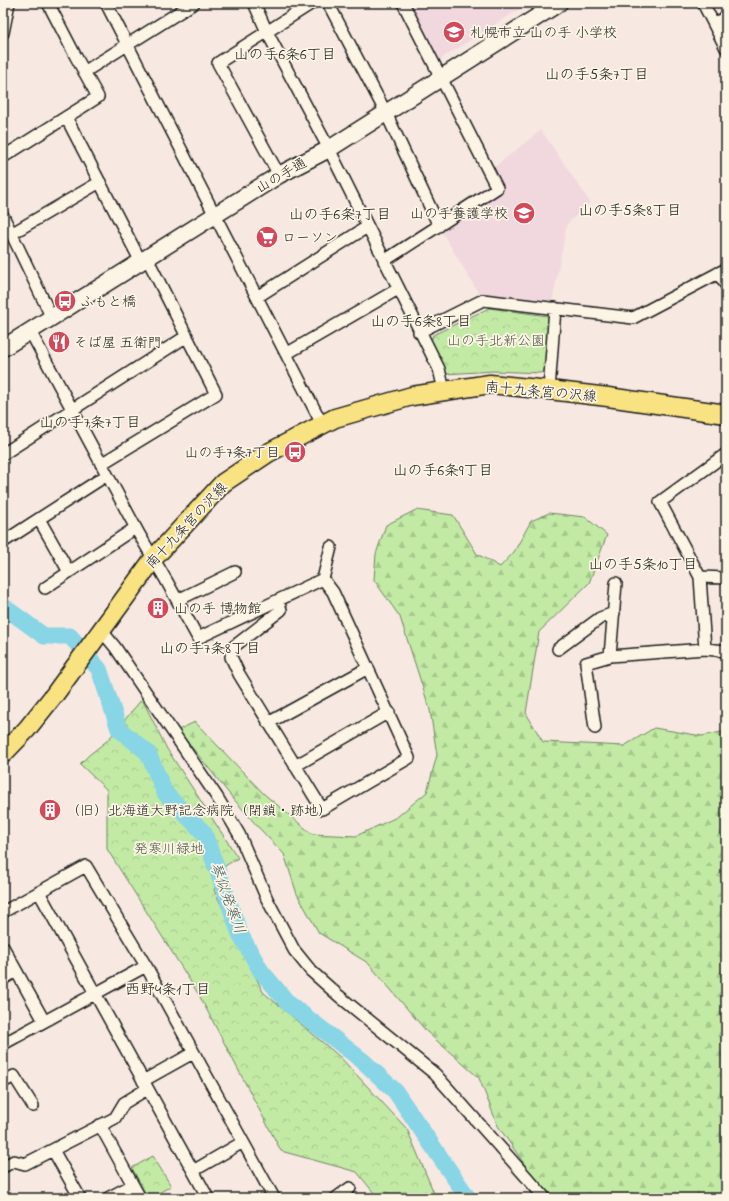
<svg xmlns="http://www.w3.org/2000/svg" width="729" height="1201" viewBox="0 0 729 1201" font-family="'Indie Flower','Klee One',sans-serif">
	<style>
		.built { fill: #f1d8de }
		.forest { fill: url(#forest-firs); stroke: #6f8360 }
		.park { fill: url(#park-crowns); stroke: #6f8360 }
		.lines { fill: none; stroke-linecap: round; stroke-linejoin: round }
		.river { stroke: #87d5e5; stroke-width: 17 }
		.minor-casing { stroke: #1c1c1c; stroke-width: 14 }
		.secondary-casing { stroke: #1c1c1c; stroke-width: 19 }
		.primary-casing { stroke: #1c1c1c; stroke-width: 21 }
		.minor { stroke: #fcf5e5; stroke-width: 11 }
		.secondary { stroke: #fcf5e5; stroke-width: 16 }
		.primary { stroke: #f8e281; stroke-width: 18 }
		.labels { text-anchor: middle; stroke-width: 3.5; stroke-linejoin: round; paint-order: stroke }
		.poi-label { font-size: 14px; fill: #1c1c1c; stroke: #fcf5e5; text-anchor: start }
		.street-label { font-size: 14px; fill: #1c1c1c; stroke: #fcf5e5 }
		.park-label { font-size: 14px; fill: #4e5a45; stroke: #fcf5e5 }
		.neighbourhood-label { font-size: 15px; fill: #1c1c1c; stroke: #fcf5e5 }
		.water-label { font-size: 15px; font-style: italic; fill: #415d62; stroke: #fcf5e5 }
	</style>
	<defs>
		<pattern id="forest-firs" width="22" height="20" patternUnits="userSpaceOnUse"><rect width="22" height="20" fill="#c2eaa5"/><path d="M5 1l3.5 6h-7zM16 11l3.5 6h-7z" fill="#a6c88d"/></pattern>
		<pattern id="park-crowns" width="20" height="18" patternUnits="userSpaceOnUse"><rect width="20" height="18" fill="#c2eaa5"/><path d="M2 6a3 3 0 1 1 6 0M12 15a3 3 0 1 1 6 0" fill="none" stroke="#a6c88d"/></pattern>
	</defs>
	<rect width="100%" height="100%" fill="#f7e8e2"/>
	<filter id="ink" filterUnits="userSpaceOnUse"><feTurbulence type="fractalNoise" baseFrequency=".025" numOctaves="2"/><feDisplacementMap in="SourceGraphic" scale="8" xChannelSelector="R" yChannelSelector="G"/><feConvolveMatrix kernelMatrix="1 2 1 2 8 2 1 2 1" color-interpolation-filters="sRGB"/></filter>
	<g filter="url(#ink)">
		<path class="built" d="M410,3H529L439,60Z
			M541,130L590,202L567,224L552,303L479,294L442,232L503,189L492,169Z"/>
		<path class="forest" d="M416,510L453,515L477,554L500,567L514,552L531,521L549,513L585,517L607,535L589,583L539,632L526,713L543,742L624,746L654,728L702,736L726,731V1198H554L543,1191L498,1126L479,1078L427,1032L368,963L319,933L297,894L284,854L259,828L231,796L178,730L195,722L264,794L312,834L356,836L397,817L427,792L437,755L430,710L400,617L374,580L376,554L386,525Z"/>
		<path class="park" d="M489,308L548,316L550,318L545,369L541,373L493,371L445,374L430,343L433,335Z
			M142,699L167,749L238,858L225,866L214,890L263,992L340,1057L407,1129L436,1198H378L357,1172L281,1151L199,995L107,849V790L80,764L89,755L108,740Z
			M153,1156L171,1186L150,1198H148L132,1168Z"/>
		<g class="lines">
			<path class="river" d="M3,606L44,636H70L99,669L119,729L148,753L165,793L204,833L240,934L261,971L288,1003L363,1061L395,1091L468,1198"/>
			<g class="minor-casing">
				<path id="minor" d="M106,3L322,424
					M254,3L267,32L329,149L439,369L444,390
					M328,3L386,113L439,226
					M703,3L726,48
					M714,24L726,17
					M3,33L9,3
					M84,72L194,3
					M66,117L141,262
					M3,157L98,97L75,55L48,3
					M279,175L218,63L312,3
					M3,216L52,318
					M11,234L100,182
					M384,261L497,188L403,3
					M718,273L726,285
					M257,297L367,227
					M30,331L139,534L166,580L198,638L323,579
					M419,332L483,300L633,318L726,269
					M286,354L398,289
					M549,390L555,308
					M3,454L187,336
					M101,464L216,394L147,258
					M39,519L69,572
					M3,542L107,475
					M700,577L726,578
					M45,588L135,528
					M178,600L235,572
					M278,600L281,610L232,648L231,657L239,674L322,809L409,758L333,592L323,579L331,547
					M101,630L115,647L217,797L239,834L267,899L294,950L311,971L339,996L435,1074L545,1198
					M558,649L600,618L614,613
					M705,649L700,577L660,502L726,454
					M610,656L616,583
					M268,723L368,668
					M595,728L586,663L610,656L705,649L726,651
					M295,766L389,712
					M39,892L208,1198
					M3,912L86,866L146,966
					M3,947L44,1021
					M3,979L16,971
					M3,1044L146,966L274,1198
					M143,1081L193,1053
					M3,1082L14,1076L33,1106
					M100,1125L140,1198
					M53,1150L80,1198
					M3,1167L14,1161L25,1164L115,1118L124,1103L147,1089
					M193,1171L243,1142
					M108,1198L133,1185
					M336,1198L350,1188"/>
			</g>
			<g class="secondary-casing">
				<path id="secondary" d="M3,348L279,175L329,149L559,3"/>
			</g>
			<g class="primary-casing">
				<path id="primary" d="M3,754L27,729L55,694L154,558L223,483L268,453L335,418L412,396L490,384L549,390L608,397L726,414"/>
			</g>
			<use href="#minor" class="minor"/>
			<use href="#secondary" class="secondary"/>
			<use href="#primary" class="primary"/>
		</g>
	</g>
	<defs>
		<g id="school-disc" transform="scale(1.15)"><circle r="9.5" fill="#d1495b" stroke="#fcf5e5"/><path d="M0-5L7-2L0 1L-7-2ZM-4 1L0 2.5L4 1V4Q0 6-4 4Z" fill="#fff"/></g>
		<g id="supermarket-disc" transform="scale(1.15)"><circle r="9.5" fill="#d1495b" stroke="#fcf5e5"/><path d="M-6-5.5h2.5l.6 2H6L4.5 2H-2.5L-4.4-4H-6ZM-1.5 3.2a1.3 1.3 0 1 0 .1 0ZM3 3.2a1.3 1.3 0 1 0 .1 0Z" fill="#fff"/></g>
		<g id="bus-disc" transform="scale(1.15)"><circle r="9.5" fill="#d1495b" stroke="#fcf5e5"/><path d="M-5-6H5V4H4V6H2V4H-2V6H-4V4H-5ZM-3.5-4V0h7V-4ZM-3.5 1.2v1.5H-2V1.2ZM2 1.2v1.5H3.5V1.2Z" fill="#fff"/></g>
		<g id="restaurant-disc" transform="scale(1.15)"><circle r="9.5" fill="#d1495b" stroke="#fcf5e5"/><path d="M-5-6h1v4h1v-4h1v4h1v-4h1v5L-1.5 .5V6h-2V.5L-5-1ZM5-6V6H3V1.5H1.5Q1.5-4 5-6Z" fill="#fff"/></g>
		<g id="building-disc" transform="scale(1.15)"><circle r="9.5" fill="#d1495b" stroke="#fcf5e5"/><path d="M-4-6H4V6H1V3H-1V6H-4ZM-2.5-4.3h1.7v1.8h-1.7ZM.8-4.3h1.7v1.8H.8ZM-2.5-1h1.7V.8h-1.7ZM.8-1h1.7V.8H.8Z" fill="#fff"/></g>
	</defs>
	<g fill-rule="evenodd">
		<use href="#school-disc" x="454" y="32"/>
		<use href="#school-disc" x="524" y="213"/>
		<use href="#supermarket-disc" x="267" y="237"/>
		<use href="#bus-disc" x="65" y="301"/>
		<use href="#restaurant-disc" x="59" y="342"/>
		<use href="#bus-disc" x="295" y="452"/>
		<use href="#building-disc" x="158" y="608"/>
		<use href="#building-disc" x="50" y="810"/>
	</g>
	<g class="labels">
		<g class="poi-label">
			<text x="470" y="37">札幌市立 山の手 小学校</text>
			<text x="508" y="218" text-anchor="end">山の手養護学校</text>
			<text x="282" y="242">ローソン</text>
			<text x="80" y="306">ふもと橋</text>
			<text x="74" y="347">そば屋 五衛門</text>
			<text x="280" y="457" text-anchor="end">山の手7条7丁目</text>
			<text x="174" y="613">山の手 博物館</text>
			<text x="66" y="815">（旧）北海道大野記念病院（閉鎖・跡地）</text>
		</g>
		<g class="street-label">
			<text transform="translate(281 175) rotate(-30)" y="5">山の手通</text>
			<text transform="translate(541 391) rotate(5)" y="5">南十九条宮の沢線</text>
			<text transform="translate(186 525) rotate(-47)" y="5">南十九条宮の沢線</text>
		</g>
		<g class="park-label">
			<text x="496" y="345">山の手北新公園</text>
			<text x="169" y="853">発寒川緑地</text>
		</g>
		<g class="neighbourhood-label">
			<text x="285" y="59">山の手6条6丁目</text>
			<text x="597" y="79">山の手5条7丁目</text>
			<text x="630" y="215">山の手5条8丁目</text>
			<text x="340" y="219">山の手6条7丁目</text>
			<text x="421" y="326">山の手6条8丁目</text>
			<text x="90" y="427">山の手7条7丁目</text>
			<text x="443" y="475">山の手6条9丁目</text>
			<text x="643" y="569">山の手5条10丁目</text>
			<text x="210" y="653">山の手7条8丁目</text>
			<text x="168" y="994">西野4条1丁目</text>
		</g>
		<g class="water-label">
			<text transform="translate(228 898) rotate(70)" y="5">琴似発寒川</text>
		</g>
	</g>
	<rect width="729" height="1201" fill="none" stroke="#fcf5e5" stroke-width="16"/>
	<rect x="8" y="8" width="713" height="1185" fill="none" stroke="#1c1c1c" stroke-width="1.5" filter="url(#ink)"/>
</svg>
